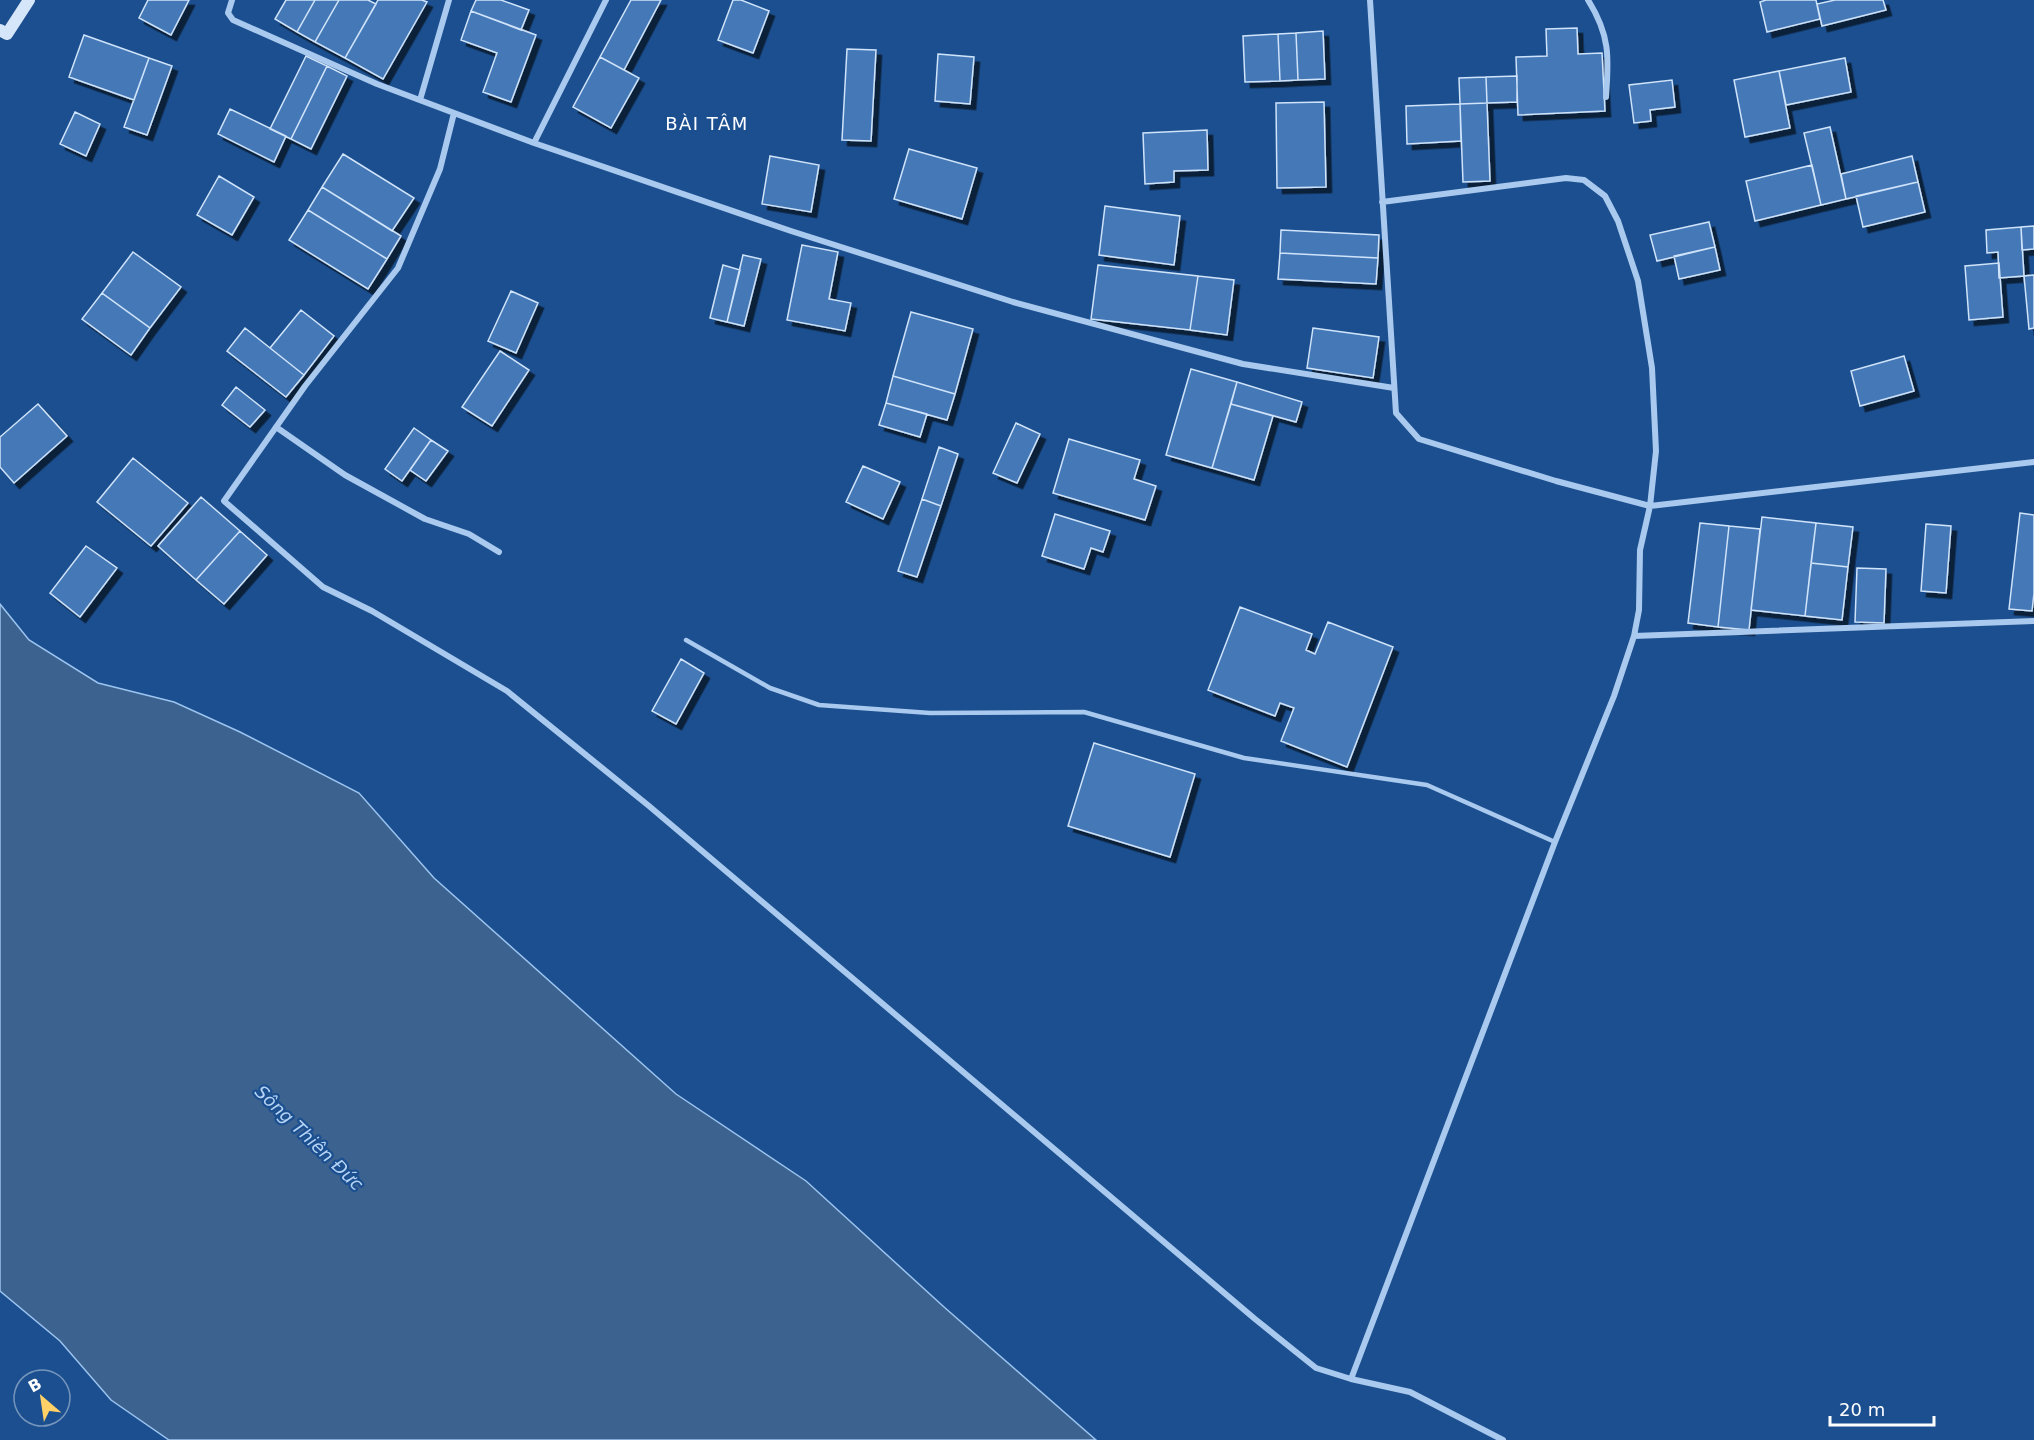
<svg xmlns="http://www.w3.org/2000/svg" width="2034" height="1440" viewBox="0 0 2034 1440" font-family="'DejaVu Sans',sans-serif">
	<style>
		.water { fill: #3c6290; stroke: #9cc4f0; stroke-width: 1.5 }
		.building { fill: #4478b7; stroke: #cfe3fa; stroke-width: 1.5; filter: url(#shadow) }
		.lines { fill: none; stroke-linecap: round; stroke-linejoin: round }
		.lane { stroke: #a9c9ee; stroke-width: 4.5 }
		.street { stroke: #a9c9ee; stroke-width: 6 }
		.secondary { stroke: #d6e6fa; stroke-width: 12 }
		.labels { text-anchor: middle; stroke-width: 4.5; stroke-linejoin: round; paint-order: stroke }
		.neighbourhood-label { font-size: 18px; letter-spacing: 1.5px; fill: #fff; stroke: #1b4f8f }
		.water-label { font-size: 18px; font-style: italic; fill: #b5d3f5; stroke: #1b4f8f }
	</style>
	<defs>
		<filter id="shadow"><feDropShadow dx="5.5" dy="5.5" stdDeviation="0" flood-color="#0009"/></filter>
	</defs>
	<rect width="100%" height="100%" fill="#1b4f8f"/>
	<path class="water" d="M0,604L29,640L98,683L174,702L240,732L359,793L434,878L676,1094L806,1181L944,1307L1096,1440H169L111,1400L60,1341L0,1291Z"/>
	<path class="building" d="M148,0H189L171,35L139,18Z
		M286,0H315L297,32L275,19Z
		M315,0H339L315,42L297,32Z
		M339,0H368L376,4L345,58L315,42Z
		M378,0H422L427,2L383,79L345,58Z
		M476,0H501L529,10L521,30L471,11Z
		M631,0H661L624,70L600,57Z
		M733,0H741L769,11L753,53L718,40Z
		M1766,0H1816L1820,19L1767,32L1760,2Z
		M1835,0H1883L1886,10L1822,26L1817,4Z
		M471,11L536,35L511,102L483,92L497,53L461,40Z
		M1577,28L1578,54L1602,53L1605,111L1518,115L1516,57L1547,56L1546,29Z
		M1323,31L1325,79L1298,80L1296,33Z
		M1296,33L1298,80L1280,81L1278,34Z
		M1278,34L1280,81L1245,82L1243,36Z
		M84,35L149,58L134,100L69,77Z
		M847,49L876,50L871,141L842,140Z
		M938,54L974,57L970,104L935,101Z
		M306,56L327,66L291,139L270,129Z
		M600,57L639,78L611,128L573,107Z
		M149,58L172,66L147,135L124,127Z
		M1845,58L1851,92L1786,105L1779,71Z
		M327,66L347,76L311,149L291,139Z
		M1779,71L1790,128L1745,137L1734,80Z
		M1517,76V102L1487,103L1486,77Z
		M1486,77L1487,103L1460,104L1459,78Z
		M1672,80L1675,107L1650,110L1651,121L1634,123L1629,85Z
		M1324,102L1326,187L1277,188L1276,103Z
		M1487,103L1490,181L1463,182L1460,104Z
		M1460,104L1461,141L1407,144L1406,106Z
		M230,109L286,136L274,162L218,134Z
		M75,112L100,124L86,156L60,144Z
		M1830,127L1846,199L1821,205L1804,133Z
		M1207,130L1208,170L1174,171V182L1145,184L1143,133Z
		M909,149L977,168L962,219L894,199Z
		M343,154L414,198L392,231L322,187Z
		M770,156L819,165L811,212L762,204Z
		M1912,156L1918,182L1846,199L1841,174Z
		M1812,165L1821,205L1755,221L1746,181Z
		M219,176L254,197L232,235L197,215Z
		M1918,182L1925,212L1863,227L1856,196Z
		M322,187L401,236L387,259L308,210Z
		M1105,206L1180,216L1174,265L1099,255Z
		M308,210L387,259L368,289L289,240Z
		M1709,222L1715,247L1657,261L1650,235Z
		M2034,226V249L2022,250L2021,227Z
		M2021,227L2024,276L1999,278L1998,252L1987,253L1986,230Z
		M1281,230L1379,235L1378,258L1280,253Z
		M802,245L838,252L829,299L851,303L845,331L787,320Z
		M1715,247L1720,270L1679,279L1674,256Z
		M133,252L181,287L150,328L102,293Z
		M1280,253L1378,258L1376,284L1278,279Z
		M743,255L761,259L744,326L727,322Z
		M1999,263L2003,317L1969,320L1965,266Z
		M723,265L740,270L727,322L710,318Z
		M1098,265L1198,276L1190,330L1091,319Z
		M2034,275V328L2029,329L2024,276Z
		M1198,276L1234,280L1227,335L1190,330Z
		M511,291L538,303L516,353L488,341Z
		M102,293L150,328L131,355L82,319Z
		M301,310L334,336L304,375L270,348Z
		M911,312L973,329L955,394L893,376Z
		M245,328L304,375L286,397L227,351Z
		M1313,328L1379,337L1373,378L1307,368Z
		M500,351L529,370L492,426L462,407Z
		M1904,356L1914,391L1860,406L1851,371Z
		M1191,369L1237,382L1212,468L1166,455Z
		M893,376L955,394L947,420L886,403Z
		M1237,382L1302,402L1296,422L1231,404Z
		M236,387L265,410L250,427L222,405Z
		M886,403L927,414L920,437L879,425Z
		M38,404L67,436L14,483L0,467V437Z
		M1231,404L1273,416L1254,480L1212,468Z
		M1016,423L1040,434L1017,483L993,473Z
		M414,428L431,440L402,481L385,469Z
		M1069,439L1140,460L1134,479L1156,486L1145,520L1053,493Z
		M431,440L448,451L426,481L410,470Z
		M939,447L958,454L941,506L922,499Z
		M133,458L188,503L151,546L97,502Z
		M863,466L900,482L883,519L846,502Z
		M201,497L240,531L196,580L158,546Z
		M922,499L941,506L917,577L898,571Z
		M2020,513L2034,515V593L2032,611L2009,609Z
		M1055,514L1110,531L1103,552L1091,548L1084,569L1042,556Z
		M1762,517L1816,523L1805,616L1751,610Z
		M1700,523L1729,526L1718,627L1688,623Z
		M1816,523L1853,527L1848,567L1811,563Z
		M1926,524L1951,526L1946,593L1921,591Z
		M1729,526L1760,529L1749,630L1718,627Z
		M240,531L267,555L224,604L196,580Z
		M86,546L117,568L80,617L50,593Z
		M1811,563L1848,567L1842,620L1805,616Z
		M1857,568L1886,569L1884,623L1855,622Z
		M1240,607L1312,634L1306,650L1315,654L1328,622L1393,647L1347,767L1281,741L1294,708L1280,703L1275,716L1208,690Z
		M681,659L704,673L676,724L652,711Z
		M1094,743L1195,774L1170,857L1068,826Z"/>
	<g class="lines">
		<path class="lane" d="M686,640L770,688L819,705L930,713L1084,712L1244,758L1427,785L1555,842"/>
		<path class="street" d="M232,0L228,13L233,20L377,84L534,143L791,231L1013,302L1243,364L1394,388
			M1370,0L1396,413L1419,439L1556,481L1650,506L1640,550L1639,610L1634,636L2034,621
			M1588,0C1610,35 1609,57 1606,97
			M420,100L449,0
			M454,113L440,169L398,268L305,386L224,501L323,587L372,611L507,691L649,806L1255,1319L1316,1368L1351,1379
			M534,143L606,0
			M1382,202L1566,178L1584,180L1605,196L1618,221L1638,281L1652,368L1656,451L1650,506L2034,462
			M276,427L345,475L425,519L469,534L499,552
			M1503,1440L1410,1392L1351,1379L1555,842L1614,696L1634,636"/>
		<path class="secondary" d="M0,30L7,34L29,0"/>
	</g>
	<g class="labels">
		<g class="neighbourhood-label">
			<text x="707" y="130">BÀI TÂM</text>
		</g>
		<g class="water-label">
			<text transform="translate(309 1138) rotate(44)" y="6">Sông Thiên Đức</text>
		</g>
	</g>
	<g transform="translate(42 1398) rotate(331)"><circle r="28" fill="#1b4f8f" stroke="#7695bc" stroke-width="1.5"/>
	<path d="M0-4.5L10 22L0 15L-10 22Z" fill="#ffd166"/>
	<text y="-9" font-size="16" font-weight="bold" text-anchor="middle" fill="#ffffff">B</text>
	</g>
	<path d="M1830 1416v9h104v-9" fill="none" stroke="#ffffff" stroke-width="3"/>
	<text x="1839" y="1416" font-size="18" fill="#ffffff" stroke="#1b4f8f" stroke-width="4.5" paint-order="stroke">20 m</text>
</svg>
